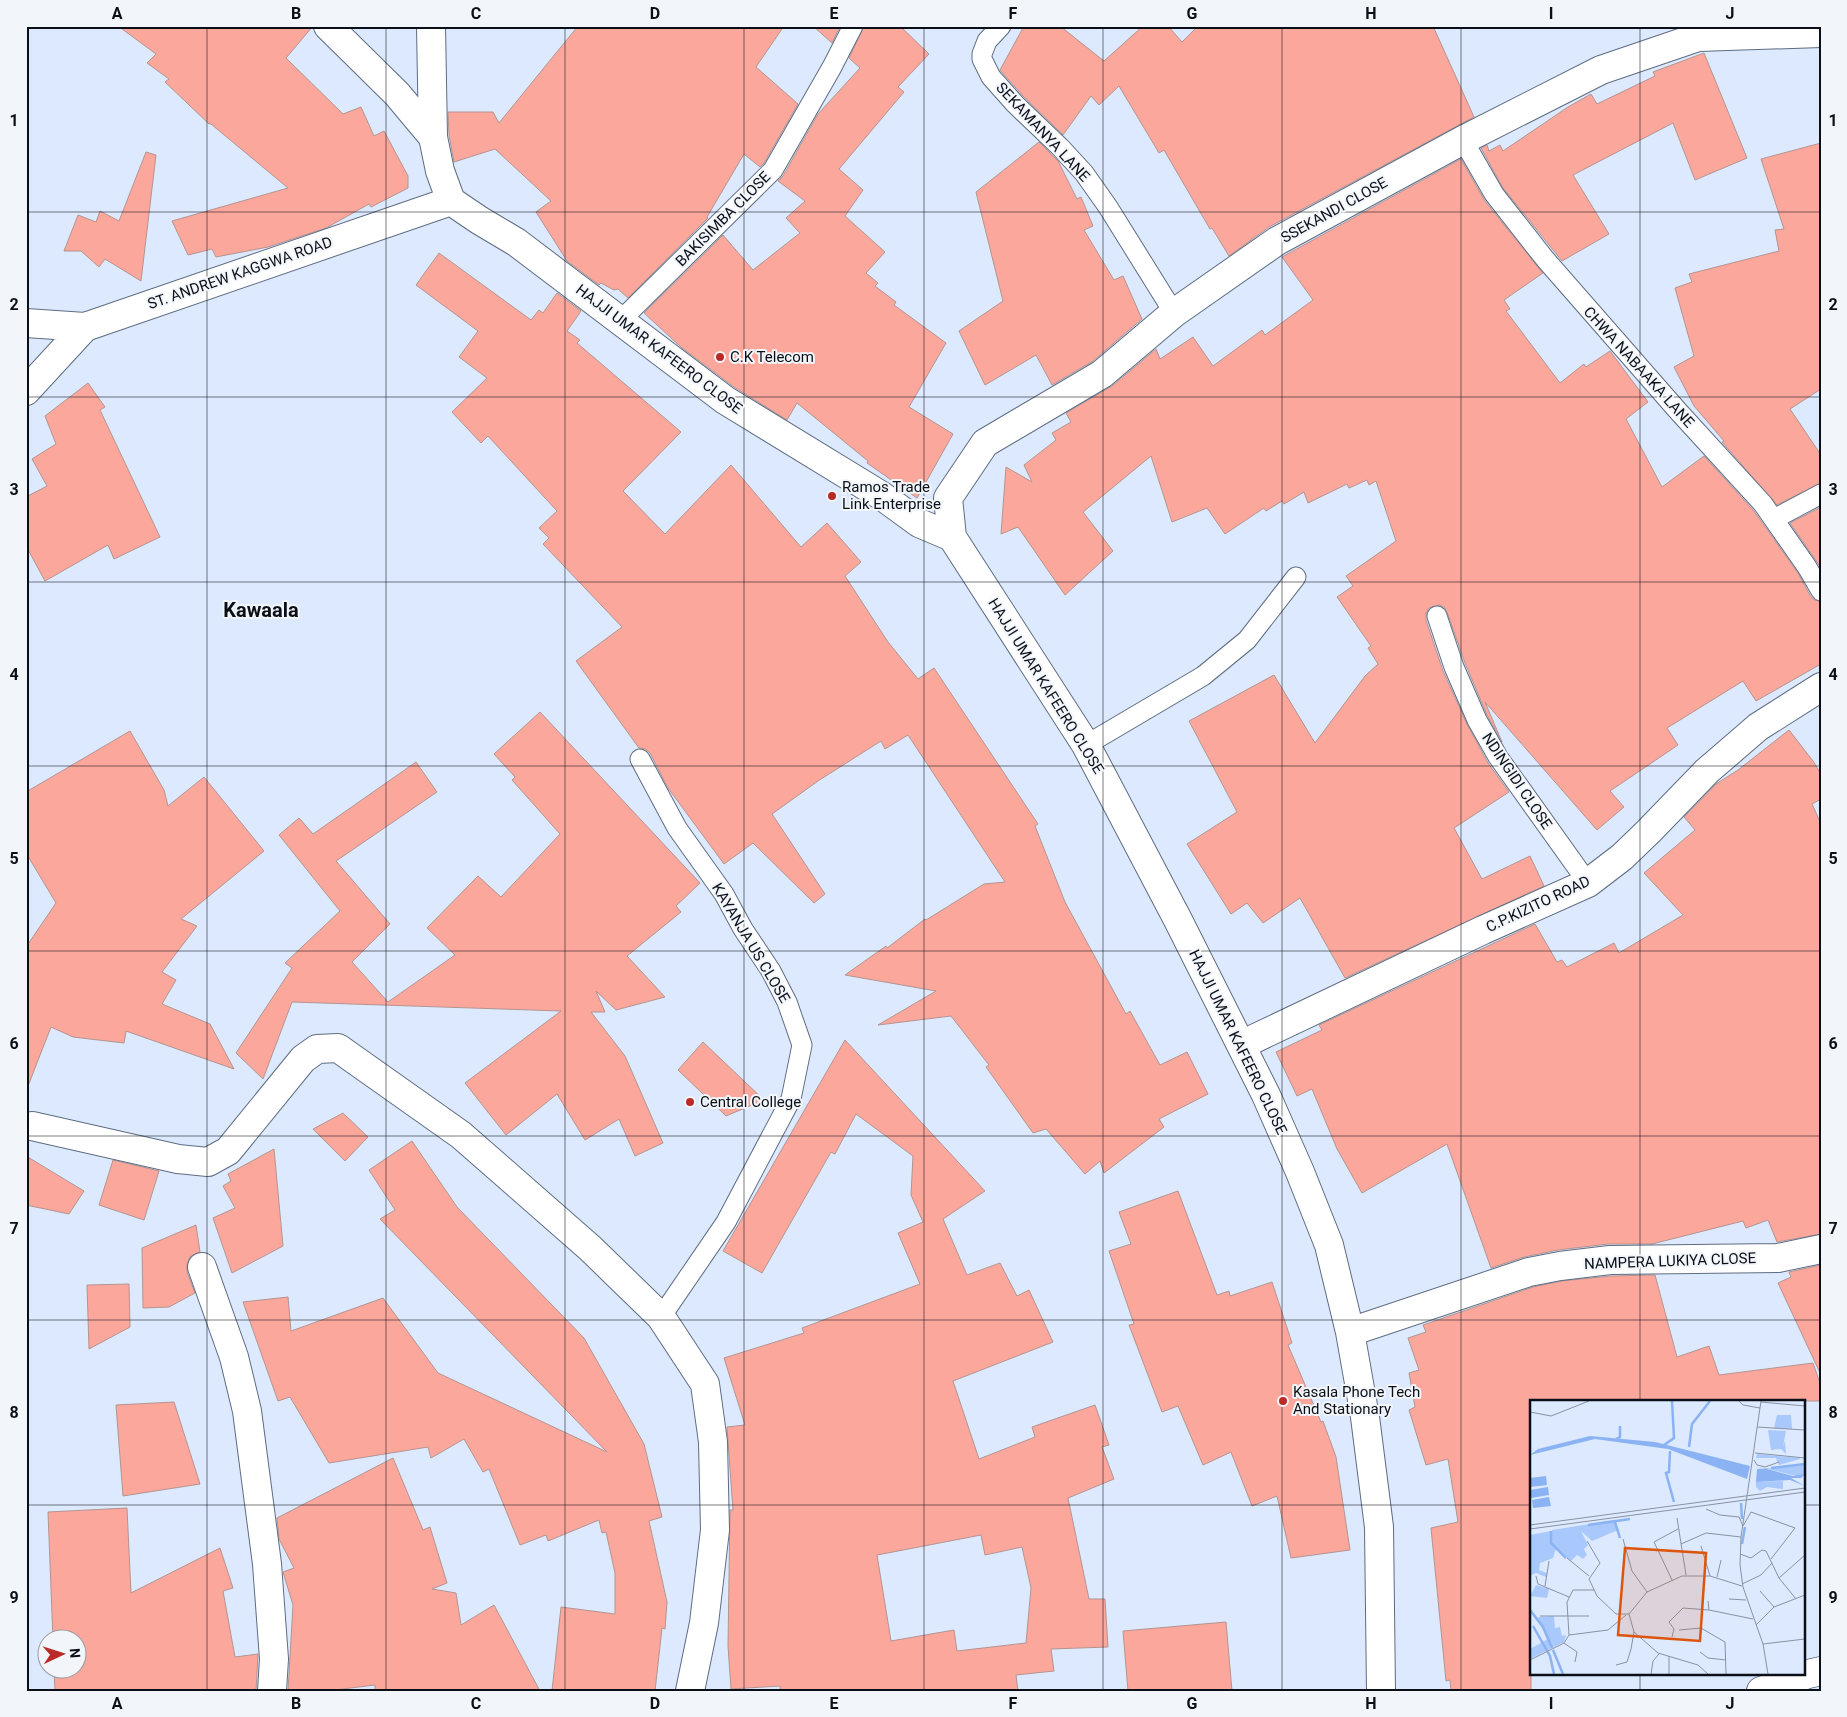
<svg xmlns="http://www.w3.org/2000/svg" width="1847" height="1717" viewBox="0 0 1847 1717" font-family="Roboto,sans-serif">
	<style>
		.building { fill: #fca79c; stroke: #b49490; fill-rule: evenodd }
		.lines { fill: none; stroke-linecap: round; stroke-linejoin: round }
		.service-casing { stroke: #5e6c82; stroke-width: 21 }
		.minor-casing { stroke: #5e6c82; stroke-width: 30 }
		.service { stroke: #fff; stroke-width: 19 }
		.minor { stroke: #fff; stroke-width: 28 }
		.grid { fill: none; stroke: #0b1018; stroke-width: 1; stroke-opacity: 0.55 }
		.poi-dot { fill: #ba2b28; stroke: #f2f6fb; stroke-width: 2 }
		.labels { text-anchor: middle; stroke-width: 4; stroke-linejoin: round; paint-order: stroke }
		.street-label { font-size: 15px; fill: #0b1018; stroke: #f2f6fb }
		.poi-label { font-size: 15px; fill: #0b1018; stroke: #f2f6fb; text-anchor: start }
		.district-label { font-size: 20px; font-weight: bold; fill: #0b1018; stroke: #f2f6fb }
		.inset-river { fill: none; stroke: #8bb2f3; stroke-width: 2.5 }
		.inset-road { fill: none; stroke: #8892a2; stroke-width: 1 }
		.view { fill: #dd550d; fill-opacity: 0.15; stroke: #dd550d; stroke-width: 2.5 }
		.inset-edge { fill: none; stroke: #0b1018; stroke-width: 2.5 }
		.neatline { fill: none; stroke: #0b1018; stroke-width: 2 }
		.grid-label { font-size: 16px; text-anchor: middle; font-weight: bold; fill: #0b1018 }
	</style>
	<rect width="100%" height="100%" fill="#dce9fe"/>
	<path class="building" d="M118,26H313L286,58L343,114L361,107L374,136L384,131L408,176V188L371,207L369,204L326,228L268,247L216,257L212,249L188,255L172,221L288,188L211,124H209L165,82L169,79L147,63L156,54Z
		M578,26H784L756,67L798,104L764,163L760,167L744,154L707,217L708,218L628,298L618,289L614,290L601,283L599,285L567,261L536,212L551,201L495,149L454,162L449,135L448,112H493L499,123Z
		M813,26H840L832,43Z
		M864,26H900L929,54L898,87L904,92L839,169L863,190L845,216L885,252L866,273L878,283L875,286L896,302L894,305L946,343L909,407L953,434L917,498L867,463L868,461L797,403L787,420L734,387L682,348L644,313L723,235L753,270L800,233L786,218L805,201L778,181L783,176L818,114L860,68L849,58Z
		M1024,26H1060L1104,61L1143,26H1168L1182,42L1198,26H1433L1474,117L1269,227L1229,256L1212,228L1210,229L1164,150L1159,153L1119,86L1099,105L1091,96L1063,135L1023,96L1000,70Z
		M1704,53L1747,158L1695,180L1673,123L1573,175L1609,234L1562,261L1503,188L1481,148L1487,145L1489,151L1500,145L1503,151L1568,107L1591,94L1597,104L1655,76L1653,72Z
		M1039,142L1058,161L1077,199L1081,197L1093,226L1084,230L1114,280L1123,276L1142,319L1093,361L1052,385L1036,355L985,385L959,331L1003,301L976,192Z
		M1821,143V389L1790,409L1821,455V483L1777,505L1722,442L1724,441L1694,406L1674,367L1694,356L1675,288L1692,282L1689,274L1779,251L1775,230L1784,229L1761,159Z
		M146,152L156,155L141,281L105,259L99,267L81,251H64L78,215L96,222L100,211L119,221Z
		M1461,159L1485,201L1543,273L1504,300L1510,309L1506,311L1560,383L1584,364L1586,367L1610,351L1648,402L1626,419L1662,487L1704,456L1754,511L1798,573L1811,597L1815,600L1821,602V664L1756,701L1743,681L1667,728L1678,745L1610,791L1624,807L1597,830L1485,702L1502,742L1487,715L1465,663L1447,612L1444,607L1439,605L1429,608L1426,613V620L1443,671L1467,724L1488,763L1509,792L1454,828L1482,879L1530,856L1544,886L1345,978L1300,898L1263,923L1247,903L1231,914L1187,844L1237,812L1189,721L1274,675L1315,743L1365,676L1378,664L1368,648L1371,646L1337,597L1353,586L1346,576L1396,541L1376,481L1369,485L1367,480L1349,488L1347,484L1308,503L1304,492L1284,504L1282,501L1266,511L1264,508L1225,534L1207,508L1172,522L1151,456L1083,512L1113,551L1065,595L1018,527L1001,534L1006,467L1032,482L1024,465L1056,440L1052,433L1071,422L1066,413L1112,386L1156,349L1160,359L1193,337L1213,366L1262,330L1265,335L1313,300L1282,257Z
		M439,253L531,320L539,310L543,313L557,293L581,311L567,331L580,340L577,343L681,432L623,491L665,534L731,465L801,547L827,523L861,562L845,576L888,642L918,679L934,668L1038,824L1035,826L1065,902L1126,1014L1130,1011L1160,1065L1187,1052L1208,1094L1159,1119L1164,1127L1104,1173L1100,1161L1085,1174L1046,1129L1033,1133L986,1067L989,1065L951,1016L878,1025L936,991L845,975L886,946L887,948L925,919L926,920L984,884L1005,882L908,735L885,749L881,741L818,781L772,814L825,894L814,903L753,843L724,864L668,788L650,753L645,749L639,748L576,661L622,627L543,544L549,538L539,528L557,511L488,436L481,443L452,412L487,378L459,357L478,331L416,285Z
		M88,383L105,407L100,410L160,537L114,559L108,545L45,581L26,546V497L47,486L32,459L56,444L45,416Z
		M1821,507V568L1790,523Z
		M540,712L700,883L676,906L681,912L627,956L665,997L616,1010L596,991L605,1012H591L625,1056L663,1143L635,1156L619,1119L585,1140L557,1094L506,1135L465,1083L561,1011L292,1002L263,1079L236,1053L292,968L285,963L340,911L279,835L299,818L313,834L416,762L437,792L336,861L390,924L352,962L388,1002L455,955L427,928L478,876L501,897L560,834L512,780L515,777L494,754Z
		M1789,730L1813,761L1821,774V799L1812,804L1821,824V1234L1777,1242L1768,1220L1746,1228L1743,1221L1652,1244H1608L1558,1250L1524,1257L1491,1268L1447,1144L1362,1193L1337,1149L1312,1089L1297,1096L1276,1052L1322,1030L1319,1025L1535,924L1557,962L1562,960L1567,967L1614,943L1619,953L1683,915L1644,873L1695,830L1684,817L1716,784L1738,770Z
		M130,731L164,790L168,806L204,777L264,851L181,919L197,926L162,972L176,980L162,1004L210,1024L234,1069L126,1031L124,1043L73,1037L51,1027L28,1086H26V947L56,903L26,853V792Z
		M845,1040L985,1191L943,1219L967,1275L1000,1263L1017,1296L1029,1290L1053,1342L953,1381L979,1459L1035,1437L1032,1427L1095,1405L1109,1445L1102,1447L1114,1479L1068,1498L1089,1599H1105L1108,1647L1051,1649L1054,1671L1016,1675L1018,1691H780V1686L731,1689L728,1646L730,1510H733L727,1427L745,1425L724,1358L804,1333L802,1328L920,1284L898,1233L923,1222L911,1195L913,1156L856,1114L835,1154L831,1152L762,1273L723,1251ZM981,1535L985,1555L1022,1547L1031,1588L1026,1643L957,1651L954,1630L891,1641L877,1555Z
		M703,1042L764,1100L726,1116L678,1070Z
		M343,1113L368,1137L345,1161L313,1129Z
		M412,1141L457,1207L584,1338L644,1444L662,1517L649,1521L667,1602L665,1629L662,1628L655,1691H552L561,1607L615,1614V1573L606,1532L602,1533L599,1520L548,1541L546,1535L520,1545L489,1469L483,1472L464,1439L431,1458L428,1447L329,1463L290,1397L278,1401L243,1302L288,1297L291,1331L383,1298L438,1373L607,1452L380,1219L395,1210L369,1170Z
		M274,1149L283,1246L232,1273L213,1218L235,1208L223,1186L231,1181L228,1174Z
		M26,1156L84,1191L69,1214L26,1205Z
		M113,1160L159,1171L144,1220L99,1205Z
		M1178,1191L1217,1295L1229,1291L1230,1296L1272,1282L1292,1343L1288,1345L1321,1422L1323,1421L1336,1457L1350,1550L1291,1558L1277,1496L1252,1506L1231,1452L1203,1465L1178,1406L1162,1412L1129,1325L1134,1324L1109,1251L1131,1244L1119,1212Z
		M196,1225L200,1252L190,1257L187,1265V1272L195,1293L169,1307L143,1308L142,1248Z
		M1821,1265V1375L1778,1283L1791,1277L1789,1272Z
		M1655,1275L1677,1357L1709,1346L1719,1375L1813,1363L1821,1386V1401H1531V1691H1451L1450,1680L1446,1681L1431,1528L1458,1522L1448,1459L1426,1465L1409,1410L1415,1407L1409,1373L1419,1370L1408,1338L1426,1332L1423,1325L1533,1287L1562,1281L1611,1276Z
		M129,1284L130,1327L89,1349L87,1285Z
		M174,1402L200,1484L123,1496L116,1405Z
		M393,1458L423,1530L430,1527L447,1583L432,1589L456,1593L461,1625L494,1605L540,1691H375V1685L326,1691H288L293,1605L283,1572L294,1568L279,1539L277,1518Z
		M127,1508L131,1593L220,1548L233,1588L223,1591L235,1657L258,1654L256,1691H55L54,1670H78V1640H53L48,1512Z
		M1226,1622L1232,1691H1128L1123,1631Z"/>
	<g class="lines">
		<g class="service-casing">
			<path id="service" d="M1001,26L987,41L982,54V59L991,77L1015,104L1060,147L1084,173L1108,207L1174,313
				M1463,140L1494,194L1545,259L1678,411L1763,504L1807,567L1821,591
				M621,320L773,170L832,67L853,26
				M1774,519L1821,494
				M1437,616L1454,667L1477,720L1498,757L1588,883
				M1086,745L1203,676L1247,640L1296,577
				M640,759L677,828L724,894L743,929L771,971L787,1002L802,1045L791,1099L726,1222L661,1317"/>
		</g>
		<g class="minor-casing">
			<path id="minor" d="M328,26L397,94L433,137
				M431,26L433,137L440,171L451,201L479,220L516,242L725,400L882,496L919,523L952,537L1086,745L1178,920L1266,1095L1300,1172L1329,1245L1350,1332L1365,1417L1379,1527L1381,1691
				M26,323L85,327L451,201
				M26,391L85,327
				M952,537L948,498L985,443L1102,374L1174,313L1277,241L1463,140L1601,70L1698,37L1821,33
				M1241,1045L1483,930L1588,883L1622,857L1648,832L1707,771L1758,727L1821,687
				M32,1126L178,1159L208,1162L228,1151L303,1059L317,1049L338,1048L461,1135L590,1248L661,1317L705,1384L713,1442L715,1530L704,1623L690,1691
				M202,1267L234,1357L247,1411L267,1564L274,1659L272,1691
				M1350,1332L1529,1272L1560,1266L1610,1260L1778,1258L1821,1249
				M1761,1691L1808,1674L1821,1671"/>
		</g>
		<use href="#service" class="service"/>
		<use href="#minor" class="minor"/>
	</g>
	<path class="grid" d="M207,26V1691M386,26V1691M565,26V1691M744,26V1691M924,26V1691M1103,26V1691M1282,26V1691M1461,26V1691M1640,26V1401M26,212H1821M26,397H1821M26,582H1821M26,766H1821M26,951H1821M26,1136H1821M26,1320H1821M26,1505H1531M1803,1505H1821M1640,1673V1691"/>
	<g class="poi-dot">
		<circle cx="720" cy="357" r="5"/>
		<circle cx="832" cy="496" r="5"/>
		<circle cx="690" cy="1102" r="5"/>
		<circle cx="1283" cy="1401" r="5"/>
	</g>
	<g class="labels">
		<g class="street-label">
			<text transform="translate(1043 132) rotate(47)" y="5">SEKAMANYA LANE</text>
			<text transform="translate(1334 210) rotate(-29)" y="5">SSEKANDI CLOSE</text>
			<text transform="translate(723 219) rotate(-45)" y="5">BAKISIMBA CLOSE</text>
			<text transform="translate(240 273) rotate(-19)" y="5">ST. ANDREW KAGGWA ROAD</text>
			<text transform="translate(659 349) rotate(37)" y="5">HAJJI UMAR KAFEERO CLOSE</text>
			<text transform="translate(1639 367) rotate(48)" y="5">CHWA NABAAKA LANE</text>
			<text transform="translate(1046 686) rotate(58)" y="5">HAJJI UMAR KAFEERO CLOSE</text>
			<text transform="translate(1517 781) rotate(56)" y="5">NDINGIDI CLOSE</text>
			<text transform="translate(1538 904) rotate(-25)" y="5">C.P.KIZITO ROAD</text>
			<text transform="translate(751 943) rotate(59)" y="5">KAYANJA US CLOSE</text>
			<text transform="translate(1238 1042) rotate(64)" y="5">HAJJI UMAR KAFEERO CLOSE</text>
			<text transform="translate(1670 1261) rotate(-2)" y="5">NAMPERA LUKIYA CLOSE</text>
		</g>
		<g class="poi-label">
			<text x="730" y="362">C.K Telecom</text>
			<text x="842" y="492">Ramos Trade<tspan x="842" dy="17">Link Enterprise</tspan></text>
			<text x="700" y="1107">Central College</text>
			<text x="1293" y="1397">Kasala Phone Tech<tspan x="1293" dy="17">And Stationary</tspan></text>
		</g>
		<g class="district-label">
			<text x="261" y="617">Kawaala</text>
		</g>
	</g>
	<g transform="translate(1530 1400)">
		<rect width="275" height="275" fill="#dce9fe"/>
		<path d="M247,15H261L262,29L244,28ZM238,30L256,31L253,46L255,41L256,54L251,49L241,50ZM227,54L270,58V59L249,65L246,58H226ZM275,64V74L266,76L226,66L239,69ZM253,81V89L237,87L230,91L226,87V82ZM85,120L88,130L62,141L51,131L58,145L54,149L57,155L53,159L47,155L41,161L26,148L23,158L10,163L9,170L17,173L16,177L6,173L0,176V135L21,131V142L22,130ZM6,185L19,189L17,198L0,196ZM24,216L25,228L30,227L32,236L36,235L34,242L0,259V249L18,239L8,217Z" fill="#a9c9fd"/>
		<path d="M60,36L125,42L220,66L217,79L138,49L65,39L0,55L8,49ZM242,68L237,69L263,76L275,74L271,78H261L275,86L260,80L226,82L227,69ZM16,76L17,85L0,87V78ZM18,87L19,95L1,98L0,90ZM19,97L21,106L3,108L2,100Z" fill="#8bb2f3"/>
		<path class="inset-river" d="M86,39L90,37V26M134,45L144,38L142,1M159,47L162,24L180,1M140,51L139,72L136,73L144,102M241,68L275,64M211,103L212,119M85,122L90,138M58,125L100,119M21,131V143L36,158M212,144L215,127M0,210L13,227L22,248M3,226L20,256L24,274M23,250L33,274"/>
		<path class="inset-road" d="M209,1L213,5L230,8M231,1L211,137L210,165L213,187L233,244L238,274M231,2L275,6M0,12L21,16L59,1M227,27L275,30M225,53L275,58M224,60L227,65L235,67L249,62M176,109L190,115L209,117L213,126L221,112L265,128L241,159M147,118L156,175M0,125L275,88M0,129L275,92M93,139L102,171L117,192M57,141L70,163L59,179L67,196L86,214H99L117,192L152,176H180L212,186M151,144L176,133L211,137M171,146L180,176M210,154L221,158L232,150L236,151L249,178L266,199M37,158L59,176M6,176L8,184L39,197M187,177L191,160M249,178L275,155M142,180L124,142L148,129M212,184L231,175L242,163M15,186L19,161M230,191L244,207M199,199L216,200M178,201L179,210L223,219M10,216H59M226,225L244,207L275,195M149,230L171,228L195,242L196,274M104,232L128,253L168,265L178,274M39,235L37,202L43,190H64M142,237L144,229L139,222L153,208L179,210M34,243L47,252L45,262M233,244L275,239M170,252L178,258L196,260M139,256V274M0,260L34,243L39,235L78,230L96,215M86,265L97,262L101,249L104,232L99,214M121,274L123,261L129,254"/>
		<path class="view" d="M95,148L176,153L170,241L88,235Z"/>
		<rect width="275" height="275" class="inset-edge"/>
	</g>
	<rect width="1847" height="1717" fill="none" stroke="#f2f6fb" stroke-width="55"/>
	<g transform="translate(62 1654) rotate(86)"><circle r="24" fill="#f2f6fb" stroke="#969aa0"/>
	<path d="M0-4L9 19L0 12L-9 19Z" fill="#ba2b28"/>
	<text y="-8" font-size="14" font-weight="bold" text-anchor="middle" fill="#0b1018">N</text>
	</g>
	<rect x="28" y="28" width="1792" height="1662" class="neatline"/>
	<g class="grid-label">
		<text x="117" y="19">A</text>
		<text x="296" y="19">B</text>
		<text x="476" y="19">C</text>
		<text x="655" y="19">D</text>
		<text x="834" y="19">E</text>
		<text x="1013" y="19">F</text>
		<text x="1192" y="19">G</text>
		<text x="1371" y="19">H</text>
		<text x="1551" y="19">I</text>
		<text x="1730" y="19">J</text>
		<text x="14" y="126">1</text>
		<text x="1833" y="126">1</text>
		<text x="14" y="310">2</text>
		<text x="1833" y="310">2</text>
		<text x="14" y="495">3</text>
		<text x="1833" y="495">3</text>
		<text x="14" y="680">4</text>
		<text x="1833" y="680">4</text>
		<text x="14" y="864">5</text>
		<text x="1833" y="864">5</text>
		<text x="14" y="1049">6</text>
		<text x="1833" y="1049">6</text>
		<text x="14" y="1234">7</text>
		<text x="1833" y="1234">7</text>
		<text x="14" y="1418">8</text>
		<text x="1833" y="1418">8</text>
		<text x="14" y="1603">9</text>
		<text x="1833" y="1603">9</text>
		<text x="117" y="1709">A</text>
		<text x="296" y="1709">B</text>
		<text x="476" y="1709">C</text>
		<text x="655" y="1709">D</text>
		<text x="834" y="1709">E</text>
		<text x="1013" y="1709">F</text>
		<text x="1192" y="1709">G</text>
		<text x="1371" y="1709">H</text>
		<text x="1551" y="1709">I</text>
		<text x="1730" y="1709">J</text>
	</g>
</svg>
